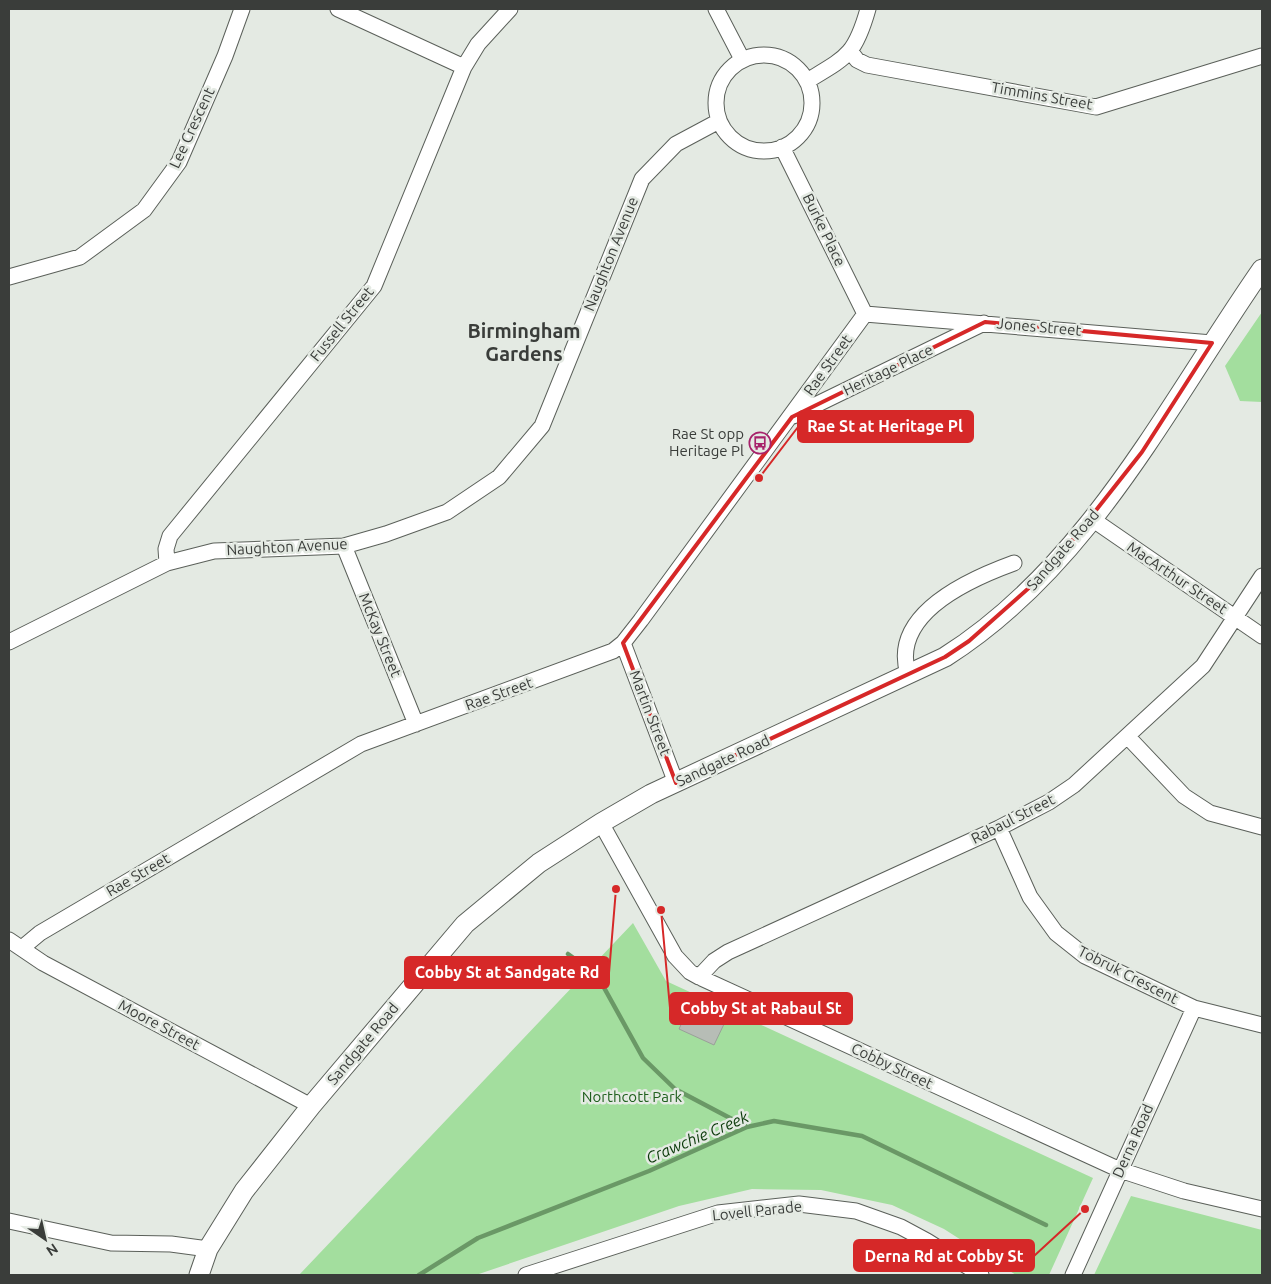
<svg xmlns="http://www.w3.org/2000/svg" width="1271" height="1284" viewBox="0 0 1271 1284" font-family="Ubuntu,sans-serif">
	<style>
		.green { fill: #a3de9e }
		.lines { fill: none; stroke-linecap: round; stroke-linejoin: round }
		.stream { stroke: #6a9866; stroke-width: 4.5 }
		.building { fill: #b7bdb6; stroke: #9aa099 }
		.minor-casing { stroke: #5b605a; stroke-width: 17 }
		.major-casing { stroke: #5b605a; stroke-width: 21 }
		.minor { stroke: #fff; stroke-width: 15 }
		.major { stroke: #fff; stroke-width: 19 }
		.marked { fill: none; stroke: #d62828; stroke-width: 4; stroke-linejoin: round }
		.labels { text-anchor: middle; stroke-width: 5; stroke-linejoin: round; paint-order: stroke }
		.street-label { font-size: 15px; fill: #3a3d3a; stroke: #e4eae3 }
		.poi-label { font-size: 15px; fill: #3a3d3a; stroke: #e4eae3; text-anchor: end }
		.park-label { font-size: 15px; fill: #1f5f1d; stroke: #e4eae3 }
		.water-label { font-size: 16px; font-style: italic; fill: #093808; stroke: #e4eae3 }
		.district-label { font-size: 20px; font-weight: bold; fill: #3a3d3a; stroke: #e4eae3 }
		.leader { fill: none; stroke: #d62828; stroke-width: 2 }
		.callout-dot { fill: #d62828; stroke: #e4eae3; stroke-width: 2 }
		.callout { fill: #d62828; stroke: #d62828; stroke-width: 2 }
		.callout-label { font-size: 16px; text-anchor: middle; font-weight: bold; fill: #fff }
	</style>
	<rect width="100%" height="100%" fill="#e4eae3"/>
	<path class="green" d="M1262,312V402L1240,401L1225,366Z
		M633,923L666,981L1093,1178L1049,1275H1016L944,1229L892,1205L821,1190L752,1189L679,1206L476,1275H299Z
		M1131,1196L1262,1230V1275H1094Z"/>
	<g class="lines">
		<path class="stream" d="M568,954L597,975L643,1058L675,1089L747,1127
			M419,1275L478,1238L649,1171L747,1127L774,1121L862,1136L1046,1225"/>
	</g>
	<path class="building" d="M690,1005L725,1022L714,1045L679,1029Z"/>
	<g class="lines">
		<g class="minor-casing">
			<path id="minor" d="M338,9L464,67
				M716,9L742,59
				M851,52L857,60L867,65L1096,107L1262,56
				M716 103a48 48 0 1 1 96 0a48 48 0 1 1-96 0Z
				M807,81C847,57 855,55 868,9
				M782,147L865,314
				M9,277L80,257L144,210L179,162L225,56L242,9
				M865,314L1212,343
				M793,416L984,323
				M1092,519L1262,636
				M344,546L416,724
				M167,563L166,549L170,536L374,286L464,67L478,44L510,9
				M9,642L167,563L214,551L344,546L386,534L447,512L499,477L542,426L642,179L676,144L719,121
				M623,643L676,783
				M908,674C890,614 970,579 1014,563
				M1128,737L1184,796L1210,813L1262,827
				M601,823L675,956L690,972L699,977L1120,1170L1184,1191L1262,1209
				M999,828L1030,897L1056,933L1085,956L1194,1008L1262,1025
				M9,940L43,963L311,1106
				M22,948L40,933L361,744L613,651L623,643L641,620L865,314
				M699,977L714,961L728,952L999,828L1049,802L1074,785L1203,666L1262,576
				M9,1221L111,1243L171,1244L208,1249
				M526,1275L718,1213L799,1204L856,1211L901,1227L927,1241L981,1275
				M1073,1275L1194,1008"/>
		</g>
		<g class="major-casing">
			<path id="major" d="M199,1275L208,1249L244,1191L311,1106L465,924L539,863L601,823L651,794L945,657C1089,566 1168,404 1262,269"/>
		</g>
		<use href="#minor" class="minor"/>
		<use href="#major" class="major"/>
	</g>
	<path class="marked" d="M985,322L1212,343L1142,452L1048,571L969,641L945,657L676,783L623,643L792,417Z"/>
	<defs>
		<g id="bus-ring" transform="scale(1.125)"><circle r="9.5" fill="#e4eae3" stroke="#a7226b" stroke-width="1.5"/><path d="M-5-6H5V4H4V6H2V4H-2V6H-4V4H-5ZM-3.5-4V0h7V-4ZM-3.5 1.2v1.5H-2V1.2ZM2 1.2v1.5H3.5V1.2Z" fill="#a7226b"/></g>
	</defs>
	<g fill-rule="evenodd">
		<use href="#bus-ring" x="760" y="443"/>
	</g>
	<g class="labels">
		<g class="street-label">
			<text transform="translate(1042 96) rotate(10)" y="5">Timmins Street</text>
			<text transform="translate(192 128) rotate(-65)" y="5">Lee Crescent</text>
			<text transform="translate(824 230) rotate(64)" y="5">Burke Place</text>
			<text transform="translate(611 254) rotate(-68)" y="5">Naughton Avenue</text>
			<text transform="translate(342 324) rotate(-51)" y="5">Fussell Street</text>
			<text transform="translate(1039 327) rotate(5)" y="5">Jones Street</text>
			<text transform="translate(828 365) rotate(-54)" y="5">Rae Street</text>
			<text transform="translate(888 370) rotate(-26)" y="5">Heritage Place</text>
			<text transform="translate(287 547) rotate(-3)" y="5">Naughton Avenue</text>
			<text transform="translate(1063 550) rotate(-49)" y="5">Sandgate Road</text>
			<text transform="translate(1177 578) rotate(34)" y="5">MacArthur Street</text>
			<text transform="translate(380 635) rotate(68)" y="5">McKay Street</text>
			<text transform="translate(499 694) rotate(-20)" y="5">Rae Street</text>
			<text transform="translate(650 713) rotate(69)" y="5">Martin Street</text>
			<text transform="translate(723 761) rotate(-25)" y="5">Sandgate Road</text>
			<text transform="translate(1013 819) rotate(-27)" y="5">Rabaul Street</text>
			<text transform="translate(138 875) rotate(-30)" y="5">Rae Street</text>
			<text transform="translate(1128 975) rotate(27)" y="5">Tobruk Crescent</text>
			<text transform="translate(159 1025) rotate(28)" y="5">Moore Street</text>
			<text transform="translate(363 1044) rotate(-50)" y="5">Sandgate Road</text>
			<text transform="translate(892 1066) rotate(25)" y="5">Cobby Street</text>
			<text transform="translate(1133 1141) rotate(-66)" y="5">Derna Road</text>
			<text transform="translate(757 1211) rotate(-6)" y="5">Lovell Parade</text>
		</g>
		<g class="poi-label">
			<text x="744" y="439">Rae St opp<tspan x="744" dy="17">Heritage Pl</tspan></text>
		</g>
		<g class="park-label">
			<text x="632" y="1102">Northcott Park</text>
		</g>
		<g class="water-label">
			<text transform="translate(697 1137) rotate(-23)" y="6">Crawchie Creek</text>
		</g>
		<g class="district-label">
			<text x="524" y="338">Birmingham<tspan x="524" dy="23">Gardens</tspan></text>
		</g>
	</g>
	<path class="leader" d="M759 478L798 427M616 889L609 973M661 910L670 1008M1085 1209L1034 1256"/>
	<g class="callout-dot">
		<circle cx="759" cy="478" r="5"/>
		<circle cx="616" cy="889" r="5"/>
		<circle cx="661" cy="910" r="5"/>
		<circle cx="1085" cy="1209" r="5"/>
	</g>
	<g class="callout">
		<rect x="798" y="411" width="175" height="31" rx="5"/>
		<rect x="405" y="957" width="204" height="31" rx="5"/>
		<rect x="670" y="993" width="182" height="31" rx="5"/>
		<rect x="854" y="1240" width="180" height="31" rx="5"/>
	</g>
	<g class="callout-label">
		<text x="885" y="432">Rae St at Heritage Pl</text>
		<text x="507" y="978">Cobby St at Sandgate Rd</text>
		<text x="761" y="1014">Cobby St at Rabaul St</text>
		<text x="944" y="1262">Derna Rd at Cobby St</text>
	</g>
	<rect width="1271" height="1284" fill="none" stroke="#3a3d3a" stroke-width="20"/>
	<g transform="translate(45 1239) rotate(146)" stroke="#e4eae3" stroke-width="4" paint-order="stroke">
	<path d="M0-4L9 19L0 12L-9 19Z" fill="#3a3d3a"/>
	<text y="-8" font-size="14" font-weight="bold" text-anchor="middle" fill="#3a3d3a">N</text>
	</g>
</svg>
